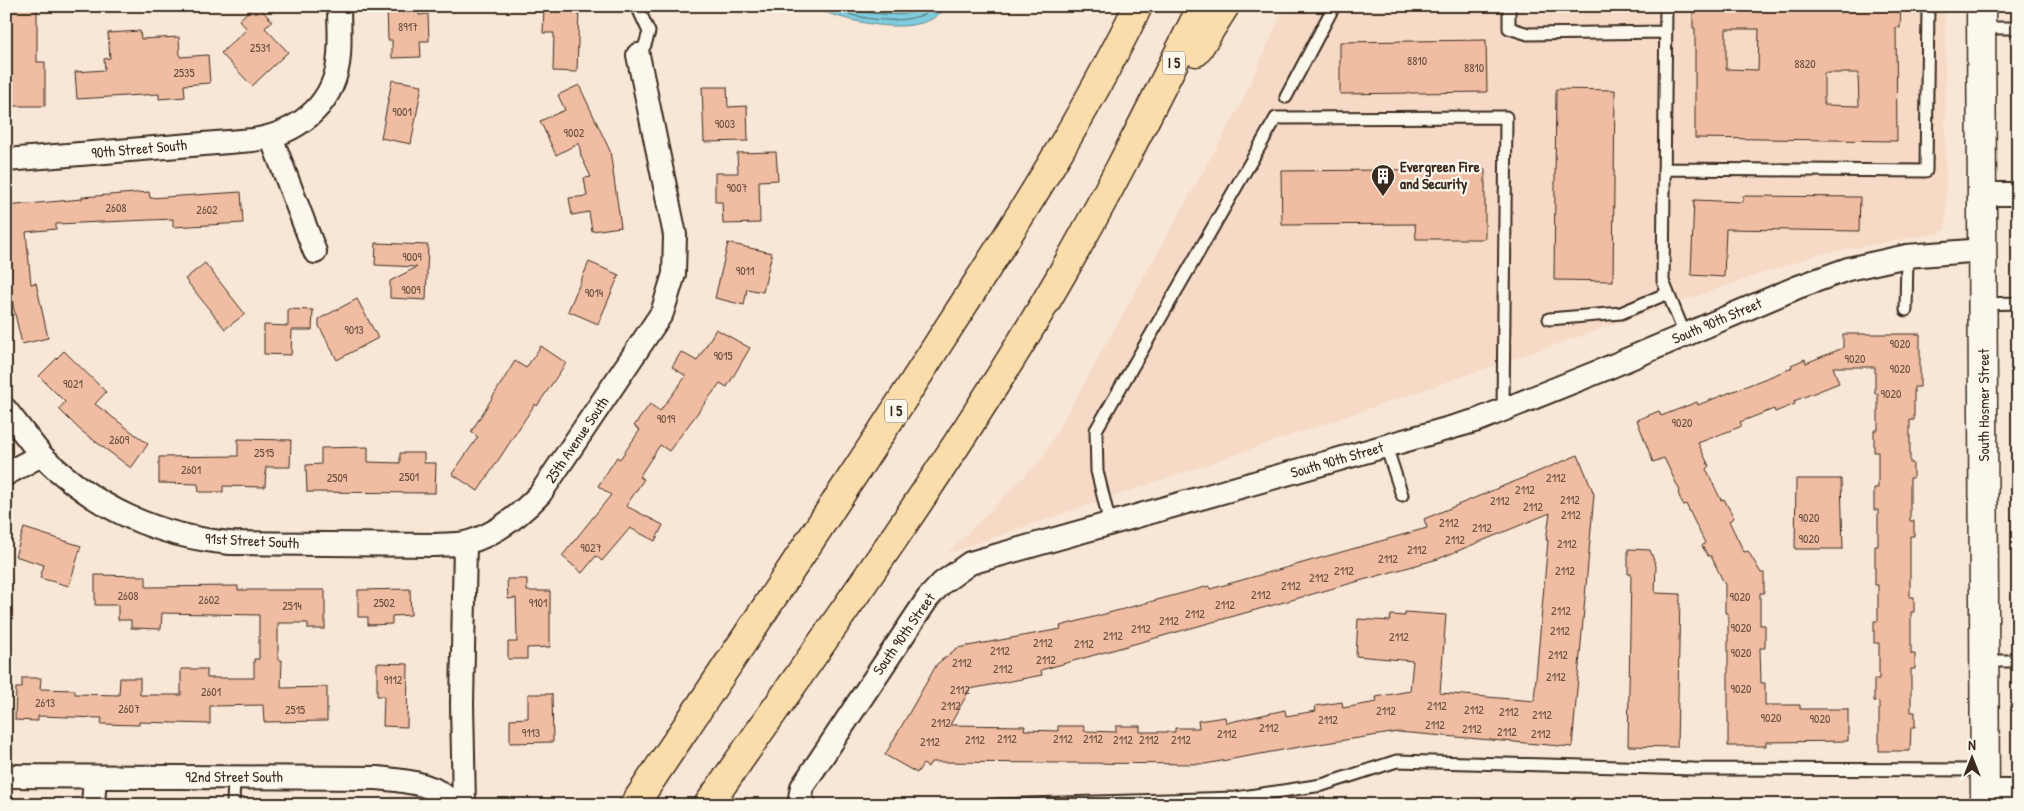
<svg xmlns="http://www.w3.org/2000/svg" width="2024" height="811" viewBox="0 0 2024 811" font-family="'Patrick Hand',sans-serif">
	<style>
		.built { fill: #f6dac6 }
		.water { fill: #7eccdd; stroke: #638b91 }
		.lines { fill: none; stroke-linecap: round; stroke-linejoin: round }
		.shore { stroke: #566b6a; stroke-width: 1 }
		.building { fill: #f0bda2; stroke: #3b2a1e; fill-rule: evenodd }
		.service-casing { stroke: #3b2a1e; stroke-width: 15 }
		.minor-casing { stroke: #3b2a1e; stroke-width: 26 }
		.secondary-casing { stroke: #3b2a1e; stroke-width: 31 }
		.motorway-casing { stroke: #3b2a1e; stroke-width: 31 }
		.service { stroke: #fbf7ec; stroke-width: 11 }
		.minor { stroke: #fbf7ec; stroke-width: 22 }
		.secondary { stroke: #fbf7ec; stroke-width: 28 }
		.motorway { stroke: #fbddab; stroke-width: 28 }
		.labels { text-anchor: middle; stroke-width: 4.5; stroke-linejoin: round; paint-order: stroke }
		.number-label { font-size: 12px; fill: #684f3f }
		.shield { fill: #fbf7ec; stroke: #75685c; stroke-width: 1 }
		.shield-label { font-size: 14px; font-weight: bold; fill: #3b2a1e }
		.street-label { font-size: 15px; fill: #3b2a1e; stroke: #fbf7ec }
		.poi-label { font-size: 15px; font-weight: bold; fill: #3b2a1e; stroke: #fbf7ec; text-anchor: start }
	</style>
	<rect width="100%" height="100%" fill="#f8e6d6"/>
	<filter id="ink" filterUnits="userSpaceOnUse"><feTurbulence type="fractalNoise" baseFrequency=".02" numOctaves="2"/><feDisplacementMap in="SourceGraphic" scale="10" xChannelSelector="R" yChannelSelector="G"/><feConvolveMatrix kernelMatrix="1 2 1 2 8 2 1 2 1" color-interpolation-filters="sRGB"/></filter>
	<g filter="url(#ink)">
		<path class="built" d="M1285,6H1945L1946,228L1940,233L1819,254L948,553L1041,460L1240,106Z"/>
		<path class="water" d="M808,6H949C943,11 936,17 930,20C896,35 840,19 808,6Z"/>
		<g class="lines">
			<path class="shore" d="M822,6C859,19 906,30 940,6
				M841,6C862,14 911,20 929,6"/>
		</g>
		<path class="building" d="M11,6H37V62H45V106H6V62H11Z
			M254,6H258L272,21L265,28L288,52L252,86L221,53L247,29L239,20Z
			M390,6H419V15L428,14L429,41H420L421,57L392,58V40H388L387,8Z
			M1693,6H1901L1900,28L1896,27L1897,141L1695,138V28H1693ZM1726,29H1759L1758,70L1726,69ZM1824,73H1858L1859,106L1824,105Z
			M544,7L579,8L577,72L553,71L554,33H543Z
			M140,31L141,39L179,37L180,57L208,55L210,83L184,85L185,97L159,99V94L77,99L75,72L105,70L104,59L110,58L108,33Z
			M1486,40L1487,92L1340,94V42Z
			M392,80L422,85L411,144L381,138Z
			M579,85L610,151L621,227L592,231L589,212L572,215L569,198L587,196L584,178L591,177L581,156L579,143L556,155L540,121L565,110L558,95Z
			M702,87H727L728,107L747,106L748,141L704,142Z
			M1556,89L1615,90L1613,281L1554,280Z
			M776,152L778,180L759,181L760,223L723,224L722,202H715V173H738L737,153Z
			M1485,169V239H1416L1415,224L1282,225L1281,171Z
			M149,192L150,198L241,192L243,223L173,227V219L56,224V229L26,232L31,284L36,283L48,338L22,344L6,275V206L82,199V197Z
			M1743,196L1860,197L1859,231L1726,229L1724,277L1691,275L1694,200L1743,202Z
			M376,243L428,245L426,300L390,298V281L417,267L375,265Z
			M728,243L772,253L763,292L747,289L744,305L715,298Z
			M589,262L619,275L598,324L568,311Z
			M205,263L245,314L225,329L185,279Z
			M357,299L378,338L337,360L319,326V319Z
			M288,309L313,310L312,330H292L291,355L264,354V325L288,326Z
			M716,329L750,348L727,387L720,383L669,451L660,445L639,477L644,479L626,506L663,525L655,541L630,528L602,561L596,556L582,573L562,556L611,495L598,486L617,457L620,459L640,430L634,426L650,404L660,411L686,376L672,367L681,352L697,361Z
			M1843,334H1920V387H1914V420H1910V463H1913V478H1910V521H1914V536H1910V597H1914V612H1911V654H1915V669H1911V712H1915V727H1911L1910,751H1879V702L1874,701V679H1879V643H1874V621H1878V585H1875V546H1878V510H1874V488H1878V452H1874V430H1878V394H1875V367H1833L1839,383L1794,401L1795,404L1775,412L1774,409L1740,422L1742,426L1698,443L1709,466L1706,469L1721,500L1724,499L1734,518L1729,521L1744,552L1748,551L1761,573H1764V593H1760V625H1765V648H1760L1761,683H1765V705H1800V709H1848V741L1766,742V746H1728V613H1725V585L1711,556H1708L1702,546L1705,543L1686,504L1683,505L1678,493L1680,491L1664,458L1653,462L1637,420L1659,411L1661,416L1697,402L1698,405L1792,368L1791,365L1805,359L1806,363L1843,348Z
			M541,346L566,363L537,406L535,404L478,491L452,474L478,437L471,432L515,361L526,368Z
			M64,351L106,392L95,404L148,444L131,468L80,430L59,409L65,402L39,376Z
			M238,439L291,440L290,467H266L265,487L223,486V492H199L198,484L159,483V457L238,456Z
			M368,447V462L400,463V453H424V463H436L435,493L307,492L306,465L321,464V448Z
			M1578,455L1594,494L1572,747L1398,732L1299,747L1205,764L931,762L928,767L923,764L917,773L885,755L937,664L957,648L1061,629L1060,626L1209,586L1210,589L1235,582L1427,528L1424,519ZM1550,513L1546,540H1548L1534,701L1440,693L1446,615L1405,612V616L1391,615L1390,621L1358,619L1356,656L1413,661L1410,691L1376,697L1377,702L1343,708L1342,702L1315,706L1316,711L1286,716L1285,710L1226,723L1225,717L1198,721L1199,728H1175V732H1140V726H1116V732L1084,731V726H1058V731L1024,730L1025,726L950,725L970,689L1042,675L1041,670L1438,559Z
			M1796,479H1841L1843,549H1795Z
			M24,528L81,546L69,586L40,578L44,565L15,556Z
			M1628,549L1650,550L1656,566L1655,593L1680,594L1677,747L1628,746L1631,574H1628Z
			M95,575L146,576V587L238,586V590H325V629H308V623H278V660H282L281,688L327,687V721L264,722L263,705L210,706V724L139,722V725L101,724L102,718L38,716V721L15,720L16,688H22V678H41L40,689L75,690V694L119,695L120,678H140V695H181V669H207V678H254V659H259V615L162,613L161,629L131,628V620H118V605H95Z
			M507,579H527V591H550V647L527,648V659H508V642H517L516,598L508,599Z
			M410,589L411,615L392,616V624L368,625V617H358V590Z
			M377,663L408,664L407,727L383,726L384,696H377Z
			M528,694H552L553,742L510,743V719L528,718Z"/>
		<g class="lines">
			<g class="service-casing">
				<path id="service" d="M637,6L649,32L645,45L638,55
					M1509,6V28L1528,34L1665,32
					M1666,6L1663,281L1685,335
					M1981,28H2018
					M1286,97L1334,6
					M1664,169L1926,171L1928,6
					M1984,304L2018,303
					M1906,310L1907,256
					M1549,319L1621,313L1668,293
					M1386,446L1402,495
					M1110,524L1097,471L1096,430L1276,118L1506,117L1503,410
					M1985,661H2018
					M233,805L234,777
					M995,805L1236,798L1322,785L1397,761L1694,769L1985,770"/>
			</g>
			<g class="minor-casing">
				<path id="minor" d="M271,137L315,252
					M6,160L253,140C295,134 331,108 338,64C341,46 339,25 339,6
					M1983,194H2018
					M6,410L41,455
					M6,474L41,455C95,508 156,536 230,543L434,545C444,544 456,545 465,543C494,536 520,515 540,494L662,313L674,274L675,235L638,55
					M6,776L377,778C405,781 435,782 455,805
					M1985,791H2018
					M804,804L800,798L802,787L928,598L942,583L970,563L1478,420L1605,369L1798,287L1848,269L1907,256L1983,250
					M93,805L95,777
					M464,805L462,704L465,543"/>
			</g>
			<g class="secondary-casing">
				<path id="secondary" d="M1981,6L1985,805"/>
			</g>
			<g class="motorway-casing">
				<path id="motorway" d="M1196,52L1225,6
					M634,805C737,651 841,497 940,341C1011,231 1080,125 1138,6
					M708,805C819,646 933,489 1033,323C1095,221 1149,113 1202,6"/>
			</g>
			<use href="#service" class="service"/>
			<use href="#minor" class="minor"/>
			<use href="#secondary" class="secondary"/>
			<use href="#motorway" class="motorway"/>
		</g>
	</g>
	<defs>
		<g id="building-pin" transform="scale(1.25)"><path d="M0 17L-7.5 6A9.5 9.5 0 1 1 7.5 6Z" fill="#3b2a1e" stroke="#fbf7ec"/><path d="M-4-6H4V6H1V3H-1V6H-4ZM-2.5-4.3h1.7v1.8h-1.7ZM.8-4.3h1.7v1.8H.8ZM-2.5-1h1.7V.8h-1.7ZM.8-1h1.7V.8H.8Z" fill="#fff"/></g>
	</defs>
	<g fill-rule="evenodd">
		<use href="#building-pin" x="1383" y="176"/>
	</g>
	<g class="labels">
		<g class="number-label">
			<text x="408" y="31">8917</text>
			<text x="260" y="52">2531</text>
			<text x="1417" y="65">8810</text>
			<text x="1805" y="68">8820</text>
			<text x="1474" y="72">8810</text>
			<text x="184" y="77">2535</text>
			<text x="402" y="116">9001</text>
			<text x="725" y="128">9003</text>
			<text x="574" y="137">9002</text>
			<text x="737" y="192">9007</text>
			<text x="116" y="212">2608</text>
			<text x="207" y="214">2602</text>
			<text x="412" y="261">9009</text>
			<text x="745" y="275">9011</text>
			<text x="411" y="294">9009</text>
			<text x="594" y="297">9014</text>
			<text x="354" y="334">9013</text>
			<text x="1900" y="348">9020</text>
			<text x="723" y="360">9015</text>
			<text x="1855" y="363">9020</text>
			<text x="1900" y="373">9020</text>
			<text x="73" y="388">9021</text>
			<text x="1891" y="398">9020</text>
			<text x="666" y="423">9019</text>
			<text x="1682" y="427">9020</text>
			<text x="119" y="444">2609</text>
			<text x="264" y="457">2515</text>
			<text x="191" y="474">2601</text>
			<text x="409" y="481">2501</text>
			<text x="337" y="482">2509</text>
			<text x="1556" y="482">2112</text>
			<text x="1525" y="494">2112</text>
			<text x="1570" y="504">2112</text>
			<text x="1500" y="505">2112</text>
			<text x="1533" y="511">2112</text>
			<text x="1571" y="519">2112</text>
			<text x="1809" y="522">9020</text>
			<text x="1449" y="527">2112</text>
			<text x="1482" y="532">2112</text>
			<text x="1809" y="543">9020</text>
			<text x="1455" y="544">2112</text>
			<text x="1567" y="548">2112</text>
			<text x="591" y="552">9027</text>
			<text x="1417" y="554">2112</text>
			<text x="1388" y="563">2112</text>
			<text x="1344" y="575">2112</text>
			<text x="1565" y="575">2112</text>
			<text x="1319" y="582">2112</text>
			<text x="1291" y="590">2112</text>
			<text x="1261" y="599">2112</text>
			<text x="128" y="600">2608</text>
			<text x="1740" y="601">9020</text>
			<text x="209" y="604">2602</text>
			<text x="384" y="607">2502</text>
			<text x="538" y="607">9101</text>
			<text x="1225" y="609">2112</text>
			<text x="292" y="610">2514</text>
			<text x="1561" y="615">2112</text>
			<text x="1195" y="618">2112</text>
			<text x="1169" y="625">2112</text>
			<text x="1741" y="632">9020</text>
			<text x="1141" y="633">2112</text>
			<text x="1560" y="635">2112</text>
			<text x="1113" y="640">2112</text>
			<text x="1399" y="641">2112</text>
			<text x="1043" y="647">2112</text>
			<text x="1084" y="648">2112</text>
			<text x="1000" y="655">2112</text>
			<text x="1741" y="657">9020</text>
			<text x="1558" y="659">2112</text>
			<text x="1046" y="664">2112</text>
			<text x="962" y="667">2112</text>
			<text x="1003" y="673">2112</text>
			<text x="1556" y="681">2112</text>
			<text x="393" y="684">9112</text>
			<text x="1741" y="693">9020</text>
			<text x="960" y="694">2112</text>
			<text x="211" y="696">2601</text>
			<text x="45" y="707">2613</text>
			<text x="951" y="710">2112</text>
			<text x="1437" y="710">2112</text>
			<text x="129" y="713">2607</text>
			<text x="295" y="714">2515</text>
			<text x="1474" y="714">2112</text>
			<text x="1386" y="715">2112</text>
			<text x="1509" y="716">2112</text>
			<text x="1542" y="719">2112</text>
			<text x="1771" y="722">9020</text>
			<text x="1820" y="723">9020</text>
			<text x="1328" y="724">2112</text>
			<text x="941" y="727">2112</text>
			<text x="1435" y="729">2112</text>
			<text x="1269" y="732">2112</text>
			<text x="1472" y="733">2112</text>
			<text x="1507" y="736">2112</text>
			<text x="531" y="737">9113</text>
			<text x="1227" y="738">2112</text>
			<text x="1541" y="738">2112</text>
			<text x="1007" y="743">2112</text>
			<text x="1063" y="743">2112</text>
			<text x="1093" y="743">2112</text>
			<text x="975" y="744">2112</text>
			<text x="1123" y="744">2112</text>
			<text x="1149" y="744">2112</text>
			<text x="1181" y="744">2112</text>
			<text x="930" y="746">2112</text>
		</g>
		<g class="shield">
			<rect x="1163" y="51.5" width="22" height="23" rx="4"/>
			<rect x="885" y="399.5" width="22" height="23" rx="4"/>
		</g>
		<g class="shield-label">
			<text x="1174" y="68">I 5</text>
			<text x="896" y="416">I 5</text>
		</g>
		<g class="street-label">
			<text transform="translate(139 149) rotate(-5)" y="5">90th Street South</text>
			<text transform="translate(1717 321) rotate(-23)" y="5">South 90th Street</text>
			<text transform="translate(1984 405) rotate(-90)" y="5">South Hosmer Street</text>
			<text transform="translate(577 440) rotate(-56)" y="5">25th Avenue South</text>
			<text transform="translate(1337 460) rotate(-16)" y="5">South 90th Street</text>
			<text transform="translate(252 541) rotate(3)" y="5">91st Street South</text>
			<text transform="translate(904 634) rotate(-55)" y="5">South 90th Street</text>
			<text x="234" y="782">92nd Street South</text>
		</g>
		<g class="poi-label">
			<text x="1400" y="172">Evergreen Fire<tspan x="1400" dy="17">and Security</tspan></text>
		</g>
	</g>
	<rect width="2024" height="811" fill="none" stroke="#fbf7ec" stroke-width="25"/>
	<rect x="12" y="12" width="1999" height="786" fill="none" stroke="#3b2a1e" stroke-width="2" filter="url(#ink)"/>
	<g transform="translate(1972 758)" stroke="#fbf7ec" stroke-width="4" paint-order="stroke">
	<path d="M0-4L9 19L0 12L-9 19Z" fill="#3b2a1e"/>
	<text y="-8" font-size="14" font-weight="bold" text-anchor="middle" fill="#3b2a1e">N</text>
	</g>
</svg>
